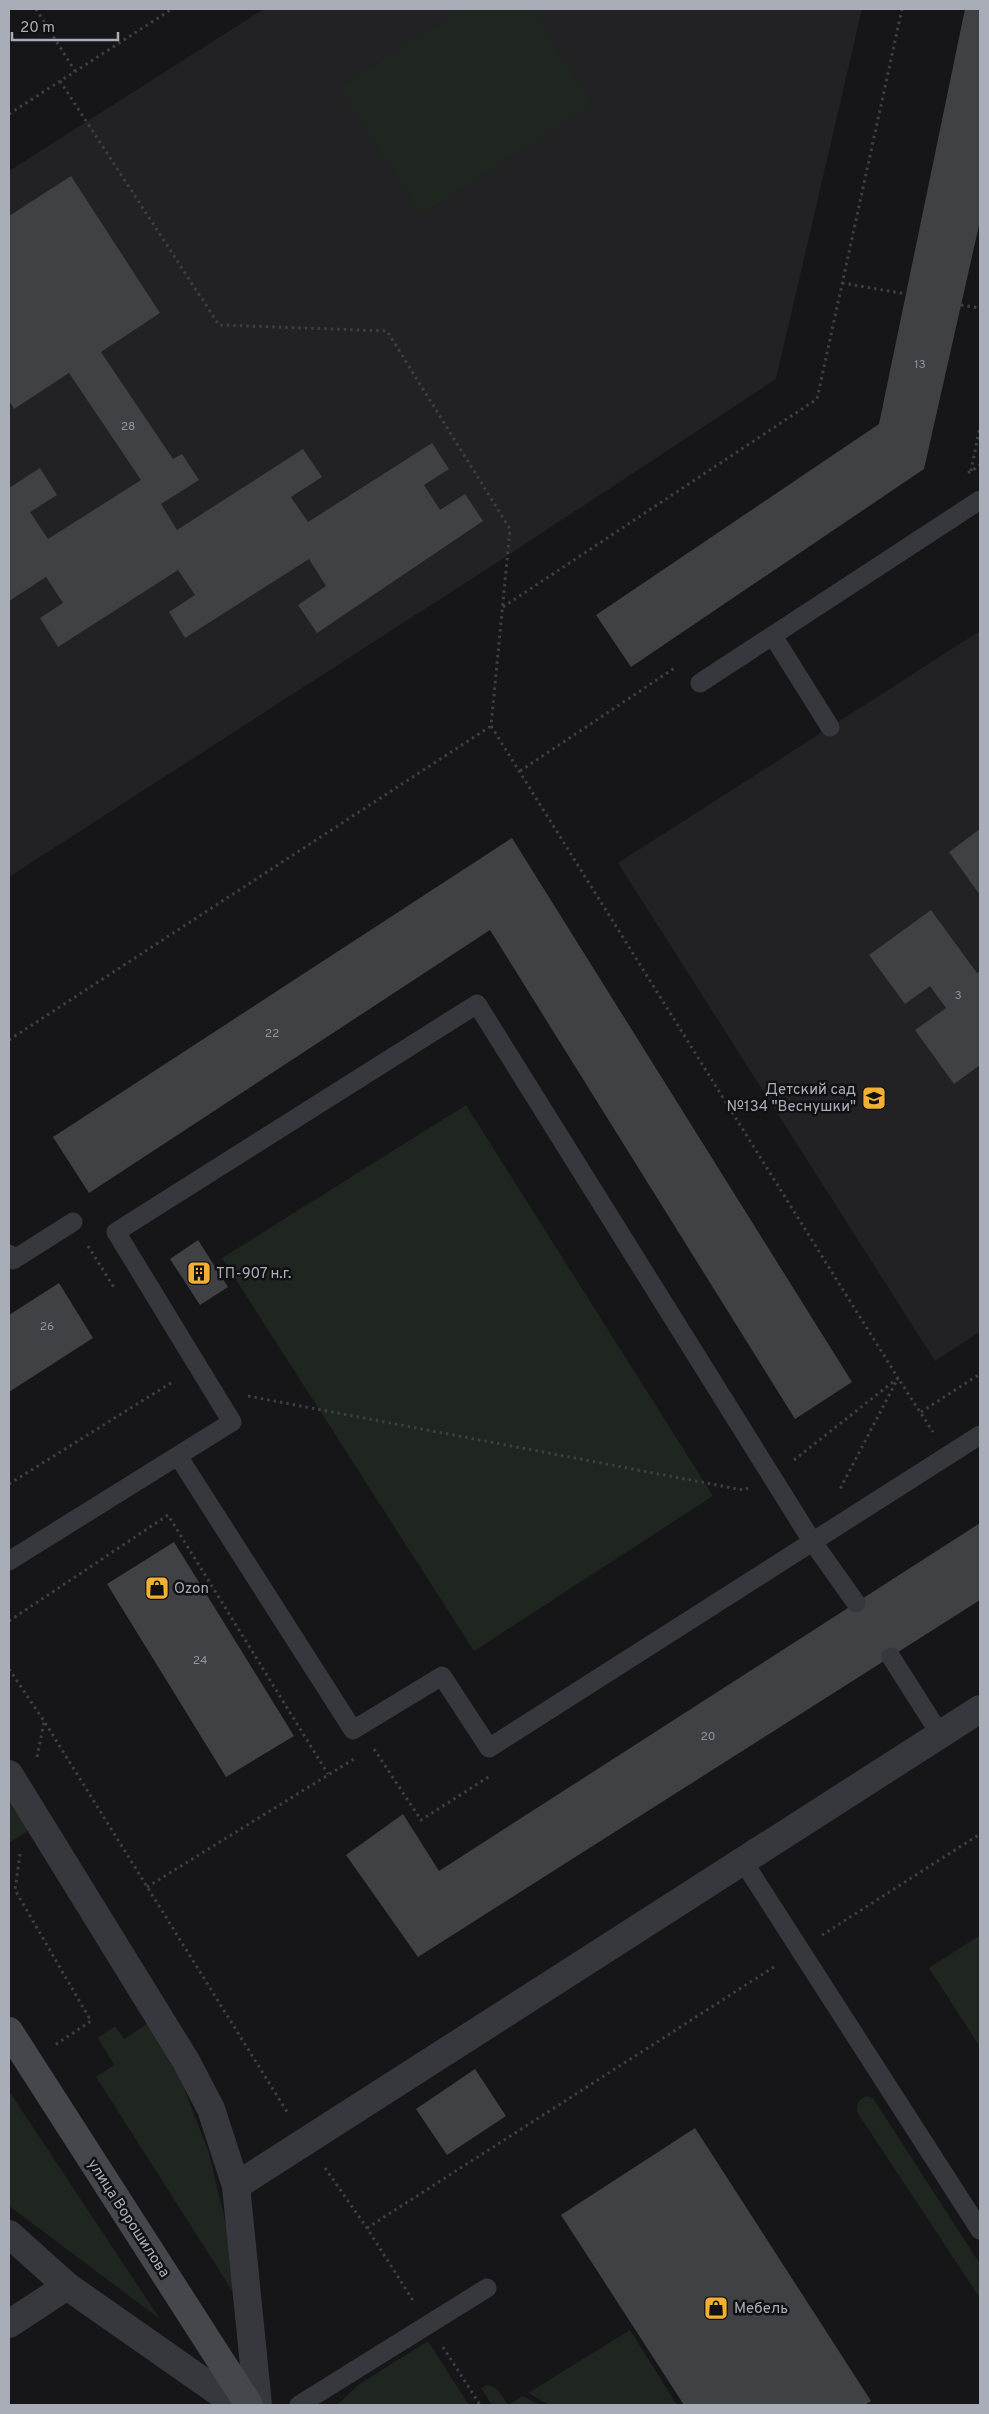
<svg xmlns="http://www.w3.org/2000/svg" width="989" height="2414" viewBox="0 0 989 2414" font-family="Overpass,sans-serif">
	<style>
		.built { fill: #222225 }
		.green { fill: #1e261f }
		.building { fill: #404145 }
		.lines { fill: none; stroke-linecap: round; stroke-linejoin: round }
		.path { stroke: #3d3f44; stroke-width: 3; stroke-dasharray: 2.5 4; stroke-linecap: butt }
		.service { stroke: #37383d; stroke-width: 19 }
		.minor { stroke: #37383d; stroke-width: 28 }
		.secondary { stroke: #45474d; stroke-width: 28 }
		.labels { text-anchor: middle; stroke-width: 5; stroke-linejoin: round; paint-order: stroke }
		.number-label { font-size: 12px; fill: #8e929b }
		.poi-label { font-size: 15px; fill: #a8adb8; stroke: #111113; text-anchor: start }
		.street-label { font-size: 15px; fill: #a8adb8; stroke: #111113 }
	</style>
	<rect width="100%" height="100%" fill="#161618"/>
	<path class="built" d="M264,9H862L776,379L507,556L9,877V171Z
		M980,631V1332L935,1361L618,863Z"/>
	<path class="green" d="M462,9H532L593,104L421,215L339,87Z
		M466,1105L713,1496L474,1651L222,1258Z
		M9,1794L31,1829L9,1843Z
		M980,1935V2047L929,1968Z
		M148,2023L174,2062L209,2153L230,2241L235,2295L96,2077L114,2065L98,2038L115,2026L124,2039Z
		M9,2091L160,2319L9,2206Z
		M867,2096L873,2098L980,2264V2298L857,2112C857,2103 858,2100 867,2096Z
		M630,2330L677,2405H549L528,2393Z
		M428,2341L469,2405H337L358,2385Z
		M487,2385C498,2386 502,2396 508,2405L523,2396L540,2405H492L481,2388Z"/>
	<path class="building" d="M965,9H980V221L924,469L631,667L596,615L879,424Z
		M71,176L160,313L101,352L173,459L182,454L199,480L161,504L177,530L303,449L322,477L291,497L308,522L432,443L449,469L424,485L440,510L465,494L483,521L317,633L298,605L326,586L309,559L185,638L169,612L195,595L178,570L58,647L40,618L63,603L46,577L9,601V488L40,468L57,495L30,512L48,539L141,480L69,373L14,409L9,401V216Z
		M980,829V895L949,852Z
		M512,838L852,1382L795,1419L490,930L89,1193L53,1137Z
		M931,910L977,973L980,971V1065L954,1084L915,1030L946,1008L930,986L905,1004L869,955Z
		M198,1240L228,1287L200,1305L170,1259Z
		M59,1283L93,1338L9,1392V1315Z
		M980,1523V1600L418,1957L346,1855L403,1814L439,1871Z
		M174,1542L294,1736L226,1777L107,1584Z
		M475,2069L506,2116L447,2155L416,2109Z
		M695,2128L871,2401L865,2405H684L561,2215Z"/>
	<g class="lines">
		<path class="path" d="M36,9L75,71
			M60,81L219,325L387,331L510,529L491,726L898,1378L839,1491
			M9,114L172,9
			M842,283L906,294
			M961,305L980,308
			M971,471L980,426
			M968,473L980,465
			M503,607L817,399L902,9
			M520,771L676,667
			M9,1040L491,726
			M88,1246L115,1289
			M248,1396L743,1490L748,1488
			M921,1412L980,1374
			M794,1460L898,1378L933,1432
			M9,1484L174,1381
			M9,1621L168,1515L328,1774
			M9,1669L44,1721L289,2115
			M374,1749L421,1820L490,1776
			M37,1757L44,1722
			M20,1854L15,1890L91,2021L55,2045
			M147,1887L354,1759
			M822,1935L980,1834
			M325,2168L367,2228L414,2302
			M367,2228L777,1965
			M443,2347L480,2405"/>
		<path class="service" d="M773,636L830,727
			M700,683L980,500
			M9,1254L13,1260L73,1222
			M178,1456L353,1730L442,1676L489,1748L980,1435
			M9,1561L232,1422L116,1232L477,1004L812,1541L856,1603
			M891,1657L940,1734
			M743,1861L980,2230
			M299,2405L487,2288"/>
		<path class="minor" d="M9,1774L186,2061L211,2109L236,2186L258,2405
			M236,2186L980,1709
			M9,2234L67,2286L237,2405
			M9,2324L67,2286"/>
		<path class="secondary" d="M9,2031L249,2405"/>
	</g>
	<defs>
		<g id="school-square" transform="scale(1.25)"><rect x="-9" y="-9" width="18" height="18" rx="4" fill="#f2b134" stroke="#111113"/><path d="M0-5L7-2L0 1L-7-2ZM-4 1L0 2.5L4 1V4Q0 6-4 4Z" fill="#111"/></g>
		<g id="building-square" transform="scale(1.25)"><rect x="-9" y="-9" width="18" height="18" rx="4" fill="#f2b134" stroke="#111113"/><path d="M-4-6H4V6H1V3H-1V6H-4ZM-2.5-4.3h1.7v1.8h-1.7ZM.8-4.3h1.7v1.8H.8ZM-2.5-1h1.7V.8h-1.7ZM.8-1h1.7V.8H.8Z" fill="#111"/></g>
		<g id="shop-square" transform="scale(1.25)"><rect x="-9" y="-9" width="18" height="18" rx="4" fill="#f2b134" stroke="#111113"/><path d="M-5-2.5h2.3a2.7 3.5 0 0 1 5.4 0H5L5.5 6h-11ZM-1.5-2.5h3a1.5 2.3 0 0 0-3 0Z" fill="#111"/></g>
	</defs>
	<g fill-rule="evenodd">
		<use href="#school-square" x="874" y="1098"/>
		<use href="#building-square" x="199" y="1273"/>
		<use href="#shop-square" x="157" y="1588"/>
		<use href="#shop-square" x="716" y="2308"/>
	</g>
	<g class="labels">
		<g class="number-label">
			<text x="920" y="368">13</text>
			<text x="128" y="430">28</text>
			<text x="958" y="999">3</text>
			<text x="272" y="1037">22</text>
			<text x="47" y="1330">26</text>
			<text x="200" y="1664">24</text>
			<text x="708" y="1740">20</text>
		</g>
		<g class="poi-label">
			<text x="856" y="1094" text-anchor="end">Детский сад<tspan x="856" dy="17">№134 "Веснушки"</tspan></text>
			<text x="216" y="1278">ТП-907 н.г.</text>
			<text x="174" y="1593">Ozon</text>
			<text x="734" y="2313">Мебель</text>
		</g>
		<g class="street-label">
			<text transform="translate(129 2218) rotate(57)" y="5">улица Ворошилова</text>
		</g>
	</g>
	<rect width="989" height="2414" fill="none" stroke="#a8adb8" stroke-width="20"/>
	<path d="M12 32v8h106v-8" fill="none" stroke="#a8adb8" stroke-width="2.5"/>
	<text x="20" y="32" font-size="15" fill="#a8adb8" stroke="#111113" stroke-width="4" paint-order="stroke">20 m</text>
</svg>
